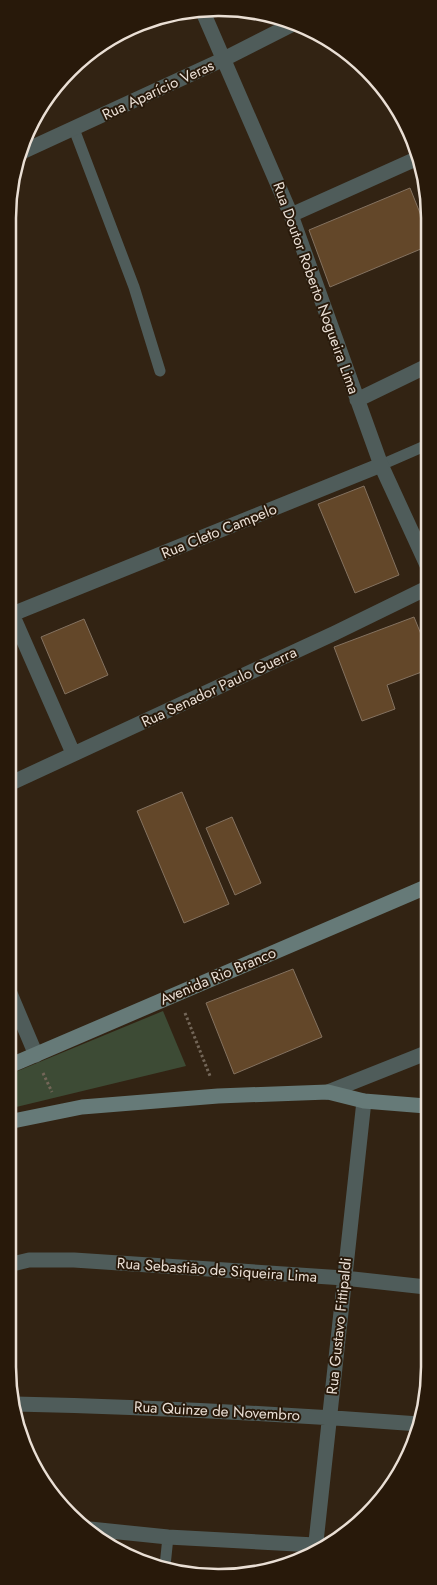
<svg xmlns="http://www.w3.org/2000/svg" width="437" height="1585" viewBox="0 0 437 1585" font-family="Jost,sans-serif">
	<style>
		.green { fill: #3d4b35 }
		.building { fill: #634729; stroke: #847260 }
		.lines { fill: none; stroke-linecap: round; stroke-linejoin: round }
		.path { stroke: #736658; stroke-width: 3; stroke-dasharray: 2.5 2.5; stroke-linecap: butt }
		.lane { stroke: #4f5c5a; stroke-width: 11 }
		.street { stroke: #4f5c5a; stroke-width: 15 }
		.secondary { stroke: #667a78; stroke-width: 15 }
		.labels { text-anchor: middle; stroke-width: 4; stroke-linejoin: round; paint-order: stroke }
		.street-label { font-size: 15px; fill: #eadfd5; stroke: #28190a }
		.rim { fill: none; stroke: #eadfd5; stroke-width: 2.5 }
	</style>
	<rect width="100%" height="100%" fill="#322313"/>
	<path class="green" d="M163,1011L186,1066L8,1109V1075Z"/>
	<path class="building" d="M410,188L428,233V246L330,287L309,230Z
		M364,486L399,575L355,593L318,504Z
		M414,617L427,649V670L387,685L395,709L362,721L334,647Z
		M84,619L108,675L65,694L41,637Z
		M182,792L229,904L184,923L137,811Z
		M232,817L261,883L235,895L206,828Z
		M293,969L322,1037L234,1074L206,1003Z"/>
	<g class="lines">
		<path class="path" d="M185,1013L210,1076
			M43,1073L52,1092"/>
		<path class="lane" d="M74,129L134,287L160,371
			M381,465L427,445
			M165,1566L168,1537"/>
		<path class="street" d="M203,12L291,215L381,465L427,565
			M22,152L224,59L293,24
			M291,215L418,158
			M357,400L427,366
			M12,614L73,753
			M10,615L381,465
			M9,784L335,633L427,588
			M9,991L36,1055
			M328,1092L426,1053
			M8,1265L29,1260H74L344,1278L426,1287
			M15,1404C150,1407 285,1414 419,1424
			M90,1529L168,1537L315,1545
			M315,1551L364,1101"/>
		<path class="secondary" d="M9,1066L426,887
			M8,1122L82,1107L218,1096L328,1092L364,1101L426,1106"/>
	</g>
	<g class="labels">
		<g class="street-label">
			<text transform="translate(158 90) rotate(-25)" y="5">Rua Aparício Veras</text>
			<text transform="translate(316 288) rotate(70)" y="5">Rua Doutor Roberto Nogueira Lima</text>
			<text transform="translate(219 531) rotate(-22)" y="5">Rua Cleto Campelo</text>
			<text transform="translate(219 687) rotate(-25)" y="5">Rua Senador Paulo Guerra</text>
			<text transform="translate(218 976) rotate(-23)" y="5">Avenida Rio Branco</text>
			<text transform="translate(217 1270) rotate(4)" y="5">Rua Sebastião de Siqueira Lima</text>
			<text transform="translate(339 1326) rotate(-84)" y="5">Rua Gustavo Fittipaldi</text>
			<text transform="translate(217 1411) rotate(3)" y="5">Rua Quinze de Novembro</text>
		</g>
	</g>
	<path d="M0 0H437V1585H0ZM218 16H219A202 202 0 0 1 421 218V1367A202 202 0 0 1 219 1569H218A202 202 0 0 1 16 1367V218A202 202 0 0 1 218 16Z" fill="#28190a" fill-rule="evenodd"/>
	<path class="rim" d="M218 16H219A202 202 0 0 1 421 218V1367A202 202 0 0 1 219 1569H218A202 202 0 0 1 16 1367V218A202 202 0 0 1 218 16Z"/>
</svg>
